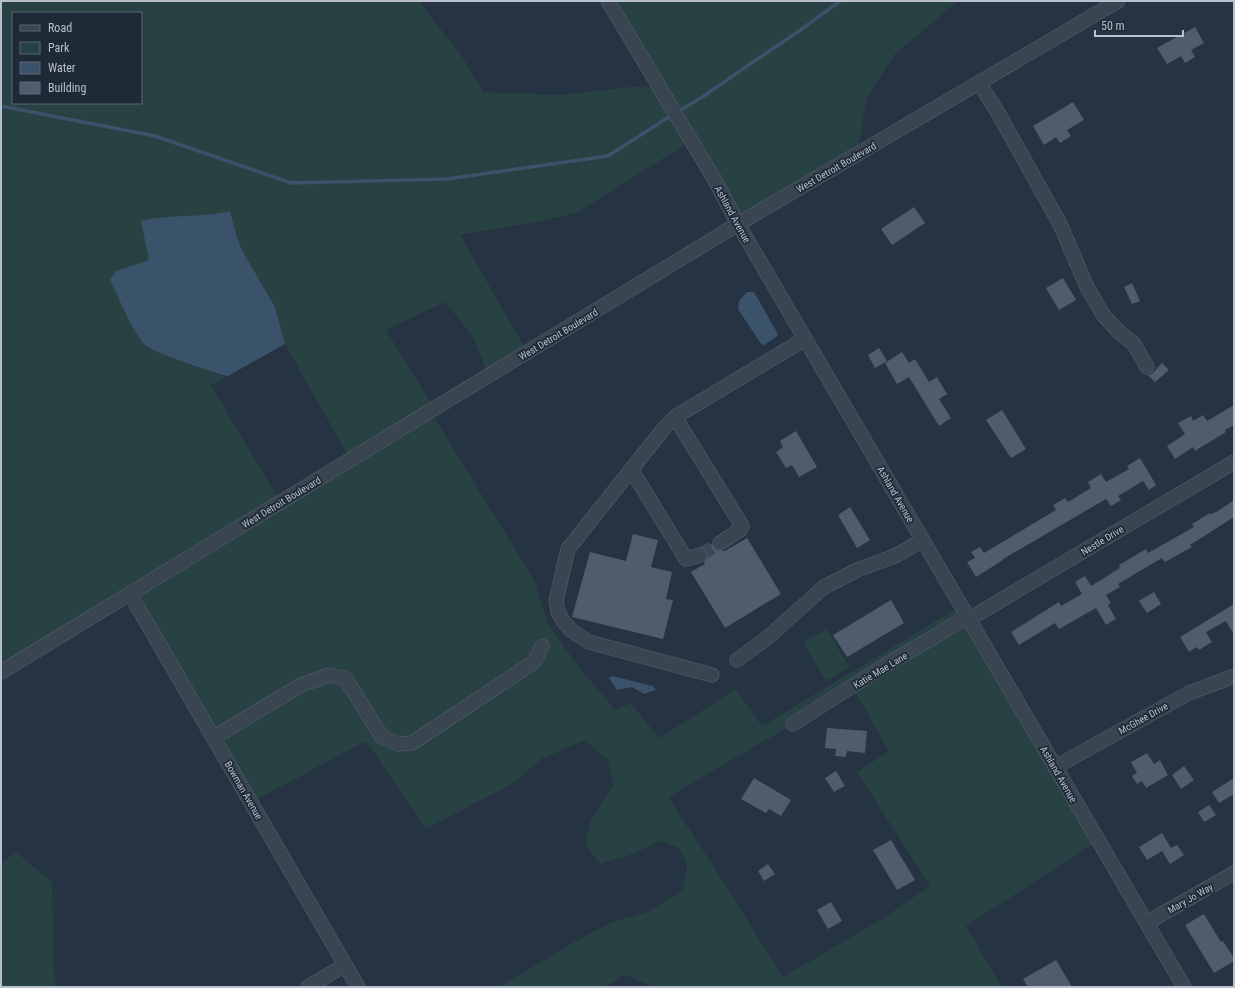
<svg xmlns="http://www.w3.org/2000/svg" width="1235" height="988" viewBox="0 0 1235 988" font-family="'Roboto Condensed',sans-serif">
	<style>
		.green { fill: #284143; fill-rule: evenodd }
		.water { fill: #3b526b }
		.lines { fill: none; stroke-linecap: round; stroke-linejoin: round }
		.stream { stroke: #3b526b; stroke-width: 3.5 }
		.building { fill: #4e5c6d }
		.minor-tunnel { stroke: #3c4857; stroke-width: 14; stroke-dasharray: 14 7; stroke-linecap: butt }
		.minor-casing { stroke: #58636f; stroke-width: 15 }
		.minor { stroke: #3a4552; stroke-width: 14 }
		.labels { text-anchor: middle; stroke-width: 3.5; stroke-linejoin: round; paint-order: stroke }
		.street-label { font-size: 10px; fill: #b7c0cc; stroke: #1f2a37 }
	</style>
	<rect width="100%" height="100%" fill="#263342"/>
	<path class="green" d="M1,1H419L463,58L483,92L563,95L630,87H652L686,144L576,213L532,223L460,235L524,346L486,369L472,335L445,302L386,330L431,403L347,454L285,344L275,307L242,250L237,237L230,211L218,214L149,260L116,271L146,347L213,373L228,376L211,385L277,496L1,664ZM13,13H141V103H13Z
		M615,1H958L895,54L866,99L859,145L740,215Z
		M434,417L534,580L548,624L578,666L615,710L631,703L659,738L736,689L762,726L956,609L959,613L935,629L875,664L785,721L788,727L668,797L718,873L783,977L882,919L930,886L857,772L889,751L855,692L966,625L1093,844L966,926L1002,987H655L625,975L604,987H499L578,940L610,923L650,911L683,890L687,866L680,848L660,841L630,855L600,864L585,844L591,820L613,785L609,761L585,740L541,759L512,784L426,829L366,741L256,800L138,597Z
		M827,629L849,667L826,681L803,642Z
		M16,852L52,882L54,970L56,987H1V863Z"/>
	<path class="water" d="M230,211L237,237L242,250L275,307L285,344L228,376C216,374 150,351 145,345C131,329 120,300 110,280L116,271L149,260L141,221C170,214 201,218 230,211Z
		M747,292H754L778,334L776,337L764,345L761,344L738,309L739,301Z
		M612,676L653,686L656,690L644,694L632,687L617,690L609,678Z"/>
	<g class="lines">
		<path class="stream" d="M1,106L155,136L291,183L447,179L608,156L672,115
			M677,112L701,98L756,60L799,31L840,1"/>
	</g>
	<path class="building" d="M1195,27L1204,43L1191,50L1195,57L1185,63L1181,56L1167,64L1157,48Z
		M1073,102L1084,120L1067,130L1071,136L1060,143L1056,137L1044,145L1033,126Z
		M914,207L925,223L892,245L881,229Z
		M1063,278L1076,300L1059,310L1046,288Z
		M1132,283L1140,301L1132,304L1124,287Z
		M879,348L887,361L875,368L868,355Z
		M902,352L909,363L915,359L929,382L937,377L947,394L939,399L951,418L939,426L909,377L897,384L885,363Z
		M1162,363L1169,370L1155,382L1148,375L1152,374Z
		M1234,405V425L1225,430L1226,432L1195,451L1193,447L1175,459L1167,446L1185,434L1178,423L1191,416L1193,421L1203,415L1207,421Z
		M1002,410L1026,449L1011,458L986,420Z
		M796,431L817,467L799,477L792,465L786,468L776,452L783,447L780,441Z
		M1140,458L1156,485L1149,490L1143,481L1118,496L1121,500L1111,506L1106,499L1003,559V560L976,577L967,562L975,558L971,552L980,547L984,553L1056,510L1053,505L1065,498L1068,502L1091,488L1088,482L1101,474L1106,482L1129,469L1127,466Z
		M1234,500V517L1190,545L1192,547L1165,562L1162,558L1118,584L1120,587L1106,595L1111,603L1108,605L1116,619L1106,625L1096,608L1059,629L1055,623L1019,645L1011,632L1059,602L1061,606L1082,594L1075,582L1085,576L1091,586L1120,568L1119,565L1146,549L1148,553L1194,527L1192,524L1210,513L1211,514L1218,511Z
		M850,507L870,540L857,548L838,515Z
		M633,534L658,540L651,567L672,572L666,599L673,600L663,639L572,617L590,552L626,561Z
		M747,538L781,594L725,628L691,572L705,564L704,562L708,557V553L705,548L712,544L716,550L725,551Z
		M1154,592L1161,604L1147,613L1139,601Z
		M891,600L904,623L847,657L833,635Z
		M1234,604V635L1226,621L1206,632L1212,642L1199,650L1197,647L1189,652L1180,637Z
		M827,728L867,731L865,753L847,751L846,757L835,756L836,749L825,748Z
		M1147,753L1154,764L1160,760L1168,775L1146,788L1142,781L1137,784L1132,776L1137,773L1131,762Z
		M1184,766L1194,780L1181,789L1172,775Z
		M836,771L845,786L834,792L825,778Z
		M754,778L791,800L781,816L769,809L766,813L741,799Z
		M1234,778V794L1219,803L1212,792Z
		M1209,805L1216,815L1204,822L1198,812Z
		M1162,833L1171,848L1177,845L1184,855L1170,864L1162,851L1147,860L1139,847Z
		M891,840L915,880L897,890L873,850Z
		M768,864L775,874L764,881L758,871Z
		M831,902L842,921L828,929L817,910Z
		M1204,914L1221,942L1223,941L1234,958V961L1214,973L1185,925Z
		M1056,960L1072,987H1028L1023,979Z"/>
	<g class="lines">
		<path class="minor-tunnel" d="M700,555L720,543"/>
		<g class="minor-casing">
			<path id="minor" d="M608,1L716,182L738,224L1184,987
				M979,83L997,111L1060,224L1087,287L1104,316L1120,333L1134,344L1147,367
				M675,417L742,526L740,530L720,543
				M631,469L686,559L700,555
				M130,594L358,987
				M969,619L1234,462
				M737,660L767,638L824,587L857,570L895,556L923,540
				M1,672L738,224L1118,1
				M712,675L589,642L572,631L563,621L558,612L556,601L568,549L665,427L675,417L805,339
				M793,724L879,669L939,634L967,616
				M213,738L301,685L329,675L345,678L382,737L398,744L412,743L534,662L542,646
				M1055,767L1189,693L1234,676
				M1147,924L1160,915L1234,873
				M308,987L345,965"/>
		</g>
		<use href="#minor" class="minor"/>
	</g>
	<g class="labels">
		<g class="street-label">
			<text transform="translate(836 167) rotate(-30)" y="4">West Detroit Boulevard</text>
			<text transform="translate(733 214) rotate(61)" y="4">Ashland Avenue</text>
			<text transform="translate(558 334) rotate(-31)" y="4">West Detroit Boulevard</text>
			<text transform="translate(896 494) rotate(60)" y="4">Ashland Avenue</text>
			<text transform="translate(281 502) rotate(-31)" y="4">West Detroit Boulevard</text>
			<text transform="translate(1102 540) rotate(-31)" y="4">Nestle Drive</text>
			<text transform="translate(880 670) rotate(-31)" y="4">Katie Mae Lane</text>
			<text transform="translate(1143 718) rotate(-29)" y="4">McGhee Drive</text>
			<text transform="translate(1059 774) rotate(60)" y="4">Ashland Avenue</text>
			<text transform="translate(244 790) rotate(60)" y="4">Bowman Avenue</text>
			<text transform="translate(1190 898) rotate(-30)" y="4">Mary Jo Way</text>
		</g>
	</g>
	<rect width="1235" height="988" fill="none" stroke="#b7c0cc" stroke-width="4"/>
	<rect x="12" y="12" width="130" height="92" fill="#1f2a37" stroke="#5c6673"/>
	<rect x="20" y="25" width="20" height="6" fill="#3a4552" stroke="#5c6673"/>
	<text x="48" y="32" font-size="12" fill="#b7c0cc">Road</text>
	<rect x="20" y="42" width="20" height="12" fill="#284143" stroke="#5c6673"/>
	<text x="48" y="52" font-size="12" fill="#b7c0cc">Park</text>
	<rect x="20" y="62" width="20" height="12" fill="#3b526b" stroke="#5c6673"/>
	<text x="48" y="72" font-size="12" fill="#b7c0cc">Water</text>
	<rect x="20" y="82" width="20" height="12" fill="#4e5c6d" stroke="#5c6673"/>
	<text x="48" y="92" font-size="12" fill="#b7c0cc">Building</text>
	<path d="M1095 30v6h88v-6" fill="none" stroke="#b7c0cc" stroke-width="2"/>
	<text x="1101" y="30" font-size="12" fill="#b7c0cc" stroke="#1f2a37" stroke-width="3" paint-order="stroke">50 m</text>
</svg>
